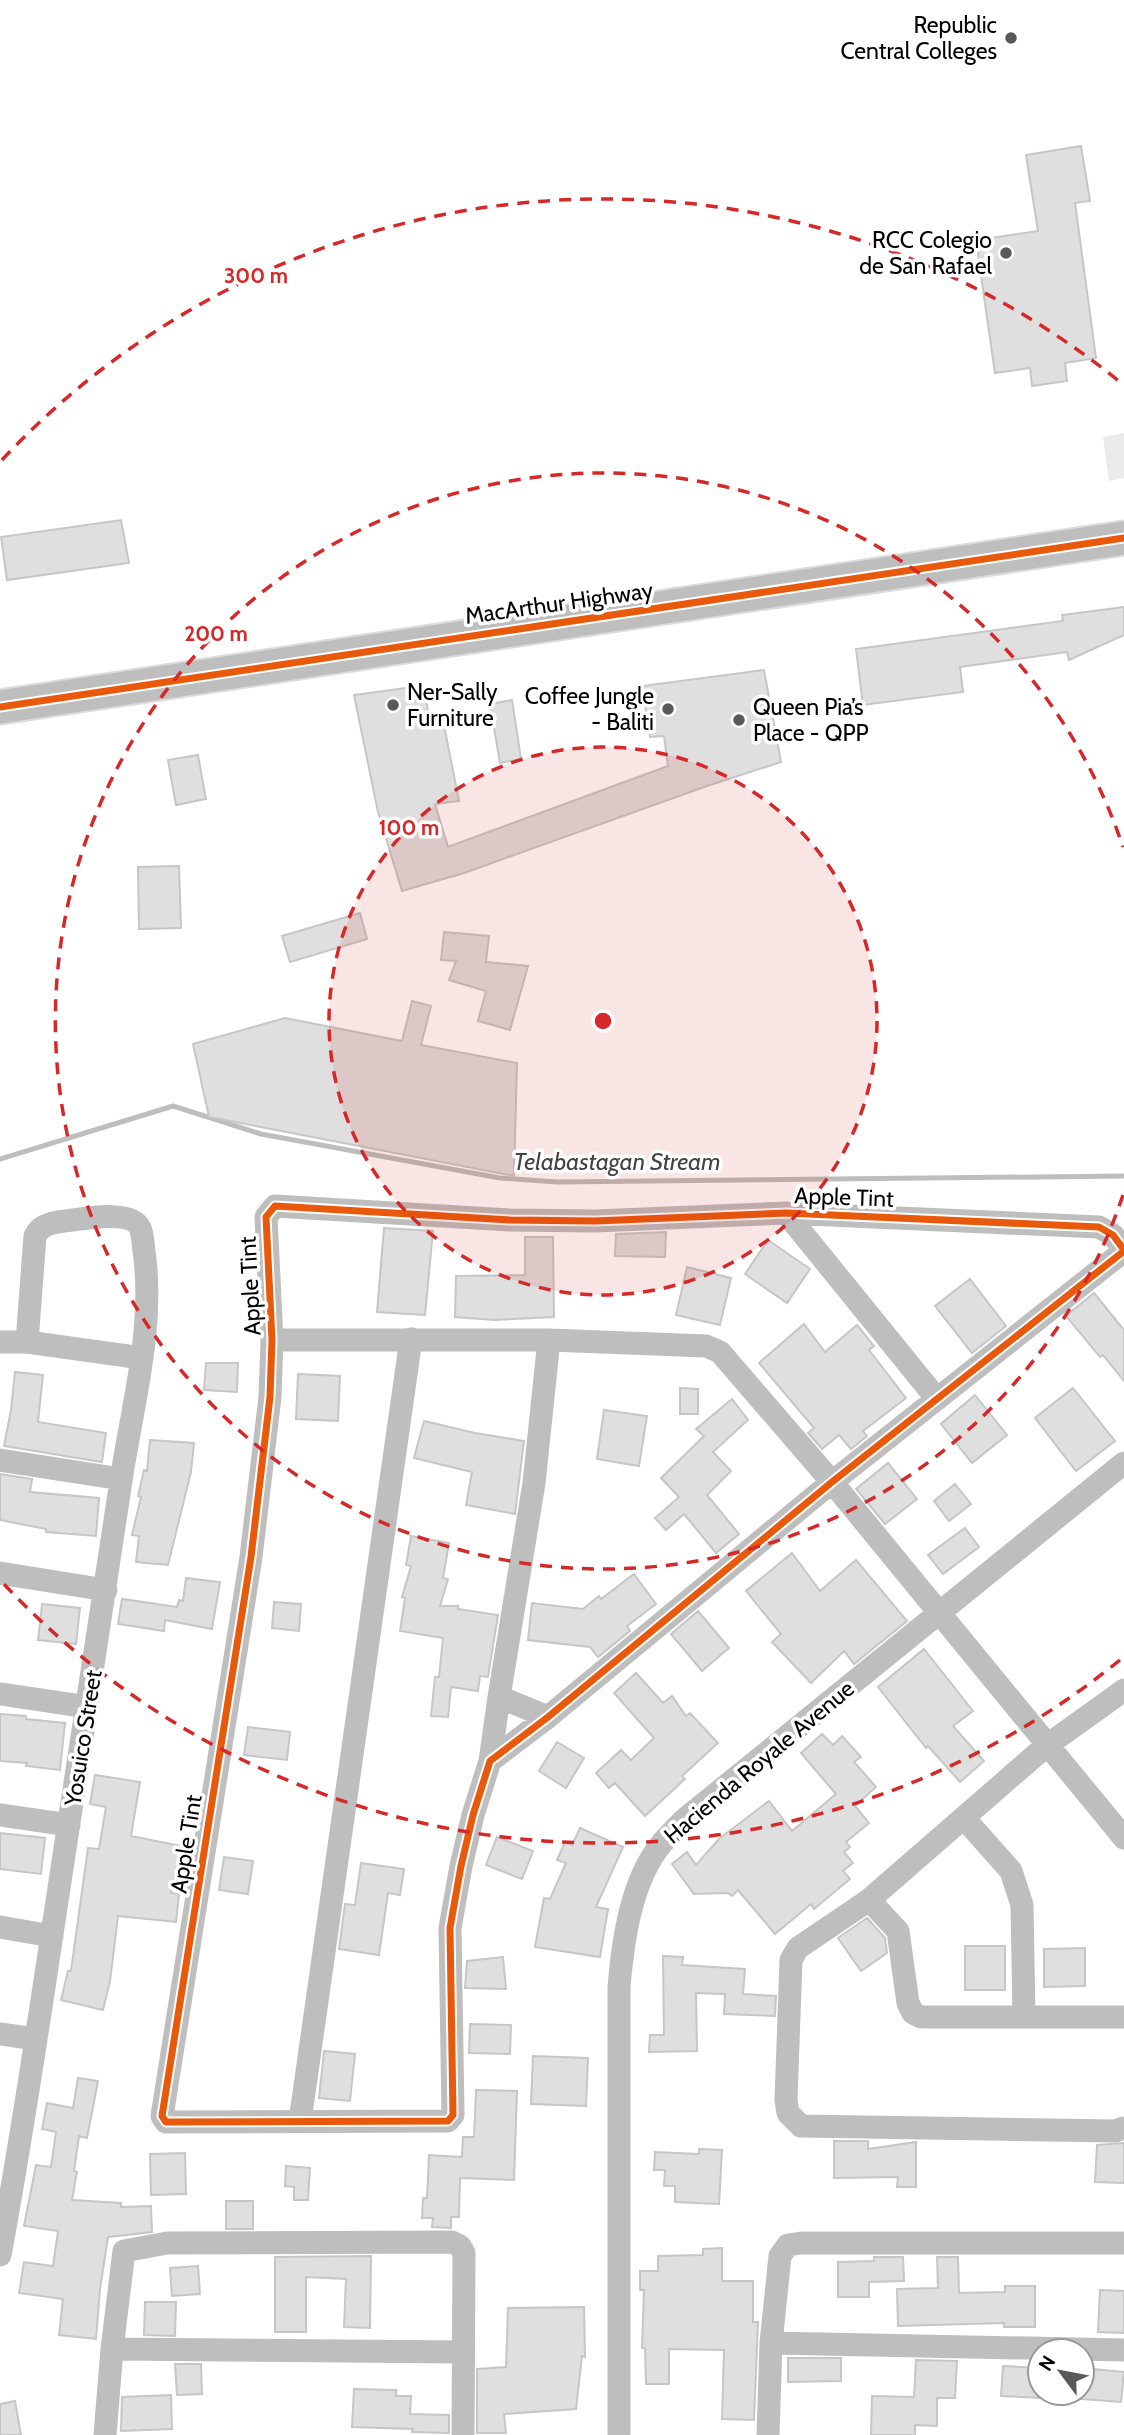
<svg xmlns="http://www.w3.org/2000/svg" width="1124" height="2435" viewBox="0 0 1124 2435" font-family="Cabin,sans-serif">
	<style>
		.green { fill: #ebebeb }
		.lines { fill: none; stroke-linecap: round; stroke-linejoin: round }
		.stream { stroke: #bebebe; stroke-width: 5 }
		.building { fill: #dfdfdf; stroke: #c6c6c6; stroke-width: 2 }
		.highway-casing { stroke: #dbdbdb; stroke-width: 37 }
		.minor { stroke: #bebebe; stroke-width: 23 }
		.highway { stroke: #bebebe; stroke-width: 33 }
		.cycleway-casing { stroke: #fff; stroke-width: 11 }
		.cycleway { stroke: #e8590c; stroke-width: 7 }
		.ring { fill: none; stroke: #d62828; stroke-width: 3.5; stroke-dasharray: 12 9 }
		.poi-dot { fill: #595959; stroke: #fff; stroke-width: 2.5 }
		.labels { text-anchor: middle; stroke-width: 7; stroke-linejoin: round; paint-order: stroke }
		.poi-label { font-size: 23px; fill: #000; stroke: #fff; text-anchor: end }
		.street-label { font-size: 23px; fill: #000; stroke: #fff }
		.water-label { font-size: 24px; font-style: italic; fill: #434343; stroke: #fff }
		.centre { fill: #d62828; stroke: #fff; stroke-width: 3.5 }
		.ring-label { font-size: 21px; text-anchor: middle; font-weight: bold; fill: #d62828; stroke: #fff; stroke-width: 7; stroke-linejoin: round; paint-order: stroke }
	</style>
	<rect width="100%" height="100%" fill="#fff"/>
	<path class="green" d="M1124,433V478L1109,481L1103,437Z"/>
	<g class="lines">
		<path class="stream" d="M0,1159L173,1106L261,1134L500,1178L557,1182L1124,1176"/>
	</g>
	<path class="building" d="M1081,146L1090,201L1075,203L1096,358L1065,363L1067,381L1032,386L1030,368L995,373L976,240L1038,231L1026,155Z
		M121,520L129,563L7,580L1,537Z
		M1124,607V635L1069,660L1067,652L960,667L963,692L863,705L856,649L1063,621L1062,615Z
		M764,670L781,762L707,786L464,873L402,891L378,812L354,695L412,687L415,701L426,699L429,717L442,715L459,801L435,804L448,847L668,766L664,736L650,737L642,686Z
		M512,700L521,759L500,763L490,704Z
		M198,755L206,799L176,805L168,760Z
		M179,866L181,928L139,929L138,867Z
		M360,913L367,939L290,962L282,936Z
		M444,932L489,936L486,962L528,966L510,1030L478,1021L486,991L449,980L456,961L441,960Z
		M412,1001L431,1006L421,1045L517,1063L514,1176L209,1117L193,1044L285,1018L402,1041Z
		M384,1228L433,1231L425,1315L377,1312Z
		M666,1232L665,1257L615,1256L616,1234Z
		M525,1237H553L554,1317L495,1320L455,1317L456,1276L525,1275Z
		M768,1240L810,1269L787,1303L745,1274Z
		M687,1267L731,1278L720,1325L676,1315Z
		M970,1279L1006,1326L972,1353L935,1306Z
		M1094,1293L1124,1330V1381L1103,1355L1100,1357L1066,1316Z
		M804,1324L825,1352L857,1325L874,1346L869,1350L906,1398L863,1431L867,1436L851,1449L839,1435L822,1449L808,1433L814,1428L759,1363Z
		M206,1363H238L237,1392L204,1390Z
		M15,1372L43,1375L38,1422L106,1433L102,1462L4,1446L11,1410Z
		M298,1374L340,1376L338,1421L296,1419Z
		M680,1388L698,1389V1414H680Z
		M1073,1388L1115,1441L1076,1471L1035,1418Z
		M975,1395L1007,1435L972,1463L941,1424Z
		M732,1399L748,1420L713,1452L731,1471L707,1495L739,1534L716,1553L684,1514L666,1530L655,1518L679,1497L661,1478L704,1436L696,1429Z
		M604,1410L647,1416L639,1466L597,1459Z
		M424,1421L475,1433L524,1441L515,1514L466,1505L472,1472L414,1458Z
		M150,1440L194,1443L191,1472L168,1565L136,1562L139,1536L132,1535L141,1497L138,1496L144,1470L147,1471Z
		M888,1463L917,1499L885,1524L856,1489Z
		M0,1474L32,1479L30,1492L99,1498L96,1536L46,1532V1529L0,1520Z
		M955,1484L971,1504L949,1521L934,1501Z
		M965,1528L979,1547L943,1574L928,1555Z
		M411,1536L449,1543L443,1578L448,1579L440,1606H458V1609L498,1615L488,1677L480,1676L478,1691L451,1687L448,1717L431,1716L435,1677H439L443,1638L400,1631L405,1598L402,1597L411,1566L406,1565Z
		M792,1553L820,1591L856,1560L907,1621L854,1664L844,1651L811,1683L772,1642L781,1634L746,1591Z
		M634,1574L656,1604L627,1626L630,1631L598,1657L590,1647L528,1640L532,1603L583,1609L599,1596L601,1599Z
		M186,1578L220,1582L212,1629L165,1620L164,1631L118,1624L122,1599L177,1607L179,1600L183,1601Z
		M274,1602L301,1604L299,1631L272,1628Z
		M42,1604L80,1608L76,1644L38,1640Z
		M698,1611L729,1648L702,1671L671,1634Z
		M924,1649L973,1711L953,1726L984,1761L960,1782L928,1746L926,1748L878,1687Z
		M636,1673L663,1703L672,1696L686,1716L690,1713L718,1743L682,1776L685,1779L645,1816L615,1783L609,1788L596,1773L621,1750L631,1760L654,1738L614,1693Z
		M0,1714L26,1716V1719L65,1723L60,1770L26,1766L27,1763L0,1761Z
		M248,1727L290,1732L287,1760L244,1755Z
		M822,1734L833,1745L842,1736L861,1757L854,1762L876,1787L855,1806L869,1823L846,1842L850,1847L844,1852L853,1863L843,1871L850,1879L814,1909L811,1904L775,1934L738,1890L732,1896L728,1893L694,1894L672,1864L687,1852L696,1865L719,1839L769,1801L792,1831L836,1794L801,1753Z
		M557,1742L584,1758L566,1788L539,1771Z
		M95,1775L140,1782L131,1836L181,1846L171,1893L179,1894L176,1922L118,1916L110,1981L103,2010L61,2000L68,1971H71L88,1848L99,1849L106,1807L90,1804Z
		M580,1828L623,1847L596,1907L608,1909L600,1957L535,1947L544,1898L550,1899L566,1863L557,1860L565,1842L572,1845Z
		M0,1833L45,1838L41,1874L0,1869Z
		M497,1837L533,1851L522,1879L486,1865Z
		M224,1857L253,1861L248,1894L219,1890Z
		M361,1863L404,1869L400,1895L388,1893L379,1955L339,1949L345,1904L355,1905Z
		M867,1918L885,1938L887,1953L861,1971L838,1938Z
		M965,1946H1005V1990H965Z
		M1085,1948V1986L1044,1987V1949Z
		M663,1956L683,1957L682,1965L745,1969L743,1994L776,1996L775,2016L724,2014L725,1994L696,1993L697,2051L649,2052L650,2035H664Z
		M503,1957L506,1989L465,1988L467,1961Z
		M470,2024L511,2025L510,2054L469,2053Z
		M324,2051L355,2054L350,2101L319,2098Z
		M533,2056L588,2058L586,2106L531,2104Z
		M78,2078L98,2081L87,2138L79,2136L74,2171L77,2172L72,2200L121,2203V2207L151,2206L152,2232L108,2237L100,2289L96,2339L59,2335L63,2299L19,2293L24,2262L53,2266L58,2231L24,2226L36,2165L51,2167L56,2132L42,2129L47,2103L73,2108Z
		M476,2090L517,2091L514,2180L460,2178L459,2217H451V2228L432,2227L433,2218H422L423,2198H427L429,2155L462,2157L463,2137H474Z
		M834,2141H868V2149L916,2142V2187H897L898,2177L834,2178Z
		M1124,2143V2183L1095,2182L1097,2145Z
		M699,2149L722,2150L719,2204L675,2202V2186H664L665,2170H654L655,2152L699,2154Z
		M185,2153L186,2194L151,2195L150,2154Z
		M286,2166L310,2168L308,2200H294V2187L285,2186Z
		M226,2201H253V2229H226Z
		M722,2248V2281H753V2322H758L754,2420L722,2419L724,2350L669,2349V2384H646L645,2348H642L644,2290H640V2271H658V2256L703,2255V2249Z
		M371,2256L370,2328L344,2327L346,2279L306,2277V2332H275V2257Z
		M874,2257H903L904,2281L869,2282V2297H838V2262L874,2261Z
		M937,2257H958L959,2293L1005,2292V2286H1035V2327H1004V2323L898,2326L897,2289L938,2288Z
		M198,2266L200,2294L172,2296L170,2268Z
		M1100,2290L1124,2291V2333L1098,2332Z
		M145,2302H176L175,2336L144,2335Z
		M584,2307L585,2357L582,2356L576,2409L504,2414L506,2433H477V2369L506,2367L508,2308Z
		M788,2358H841V2381L788,2382Z
		M916,2360L957,2361L955,2398H937V2426L915,2425V2435H871L872,2396L914,2397Z
		M175,2364H201L202,2394L177,2395Z
		M1003,2366L1040,2368V2398L1001,2396Z
		M1082,2368L1124,2372L1121,2402L1082,2399Z
		M354,2389L396,2390V2396H411L410,2414L449,2415V2433L412,2432L413,2429L352,2427Z
		M171,2395L172,2429L121,2431L122,2397Z
		M15,2401L21,2435H0V2404Z"/>
	<g class="lines">
		<g class="highway-casing">
			<path id="highway" d="M0,707L1124,538"/>
		</g>
		<path class="minor" d="M786,1213L937,1399
			M1124,1250L1113,1235L1099,1227L786,1213L595,1221L510,1220L275,1206L266,1217L272,1340L270,1397L251,1557L162,2116L166,2122L448,2121L453,2115L450,1928L461,1866L473,1815L490,1761L548,1717L832,1482L1124,1251
			M272,1340H549L706,1346L720,1352L832,1482L1124,1838
			M0,1342H27L142,1358
			M0,1460L121,1479
			M0,1573L106,1590
			M1124,1690L1046,1746L869,1900L798,1948L791,1960L786,2100L788,2113L801,2126L1115,2131L1124,2128
			M0,1694L88,1707
			M499,1697L548,1717
			M490,1761L499,1697L534,1483L549,1340
			M0,1815L69,1825
			M964,1818L1011,1871L1022,1905L1024,2017
			M869,1900L898,1931L908,2003L913,2013L921,2017H1124
			M0,1927L52,1936
			M0,2034L36,2039
			M300,2121L411,1339
			M0,2255C20,2148 36,2041 52,1934C75,1783 98,1632 121,1481C132,1406 155,1328 144,1251C143,1244 143,1235 140,1228C131,1208 77,1220 58,1222C48,1224 40,1226 35,1236L27,1342
			M771,2343L1124,2350
			M112,2349L462,2352
			M619,2433V1987C623,1940 631,1880 662,1843C669,1835 677,1827 685,1819L1124,1463
			M105,2435L112,2349L124,2251L167,2243L452,2242L460,2246L464,2253L463,2435
			M768,2435L771,2343L780,2256L788,2245L801,2243H1124"/>
		<use href="#highway" class="highway"/>
		<g class="cycleway-casing">
			<path id="cycleway" d="M0,707L1124,538
				M1124,1250L1113,1235L1099,1227L786,1213L595,1221L510,1220L275,1206L266,1217L272,1340L270,1397L251,1557L162,2116L166,2122L448,2121L453,2115L450,1928L461,1866L473,1815L490,1761L548,1717L832,1482L1124,1251"/>
		</g>
		<use href="#cycleway" class="cycleway"/>
	</g>
	<circle cx="603" cy="1021" r="274" fill="#d62828" fill-opacity=".12"/>
	<g class="ring">
		<circle cx="603" cy="1021" r="274"/>
		<path d="M1123 1195A548 548 0 1 1 1123 847"/>
		<path d="M1120 1660A822 822 0 0 1 2 1582M2 460A822 822 0 0 1 1120 382"/>
	</g>
	<g class="poi-dot">
		<circle cx="1011" cy="38" r="7"/>
		<circle cx="1006" cy="253" r="7"/>
		<circle cx="393" cy="705" r="7"/>
		<circle cx="668" cy="709" r="7"/>
		<circle cx="739" cy="720" r="7"/>
	</g>
	<g class="labels">
		<g class="poi-label">
			<text x="997" y="33">Republic<tspan x="997" dy="26">Central Colleges</tspan></text>
			<text x="992" y="248">RCC Colegio<tspan x="992" dy="26">de San Rafael</tspan></text>
			<text x="407" y="700" text-anchor="start">Ner-Sally<tspan x="407" dy="26">Furniture</tspan></text>
			<text x="654" y="704">Coffee Jungle<tspan x="654" dy="26">- Baliti</tspan></text>
			<text x="753" y="715" text-anchor="start">Queen Pia’s<tspan x="753" dy="26">Place - QPP</tspan></text>
		</g>
		<g class="street-label">
			<text transform="translate(559 603) rotate(-8)" y="8">MacArthur Highway</text>
			<text transform="translate(844 1197) rotate(2)" y="8">Apple Tint</text>
			<text transform="translate(250 1286) rotate(-93)" y="8">Apple Tint</text>
			<text transform="translate(83 1738) rotate(-81)" y="8">Yosuico Street</text>
			<text transform="translate(759 1762) rotate(-40)" y="8">Hacienda Royale Avenue</text>
			<text transform="translate(186 1844) rotate(-81)" y="8">Apple Tint</text>
		</g>
		<g class="water-label">
			<text x="617" y="1170">Telabastagan Stream</text>
		</g>
	</g>
	<circle cx="603" cy="1021" r="10" class="centre"/>
	<g class="ring-label">
		<text x="256" y="283">300 m</text>
		<text x="216" y="641">200 m</text>
		<text x="409" y="835">100 m</text>
	</g>
	<g transform="translate(1061 2372) rotate(302)"><circle r="33" fill="#ffffff" stroke="#999999" stroke-width="2"/>
	<path d="M0-5L12 26L0 18L-12 26Z" fill="#595959"/>
	<text y="-10" font-size="19" font-weight="bold" text-anchor="middle" fill="#000000">N</text>
	</g>
</svg>
